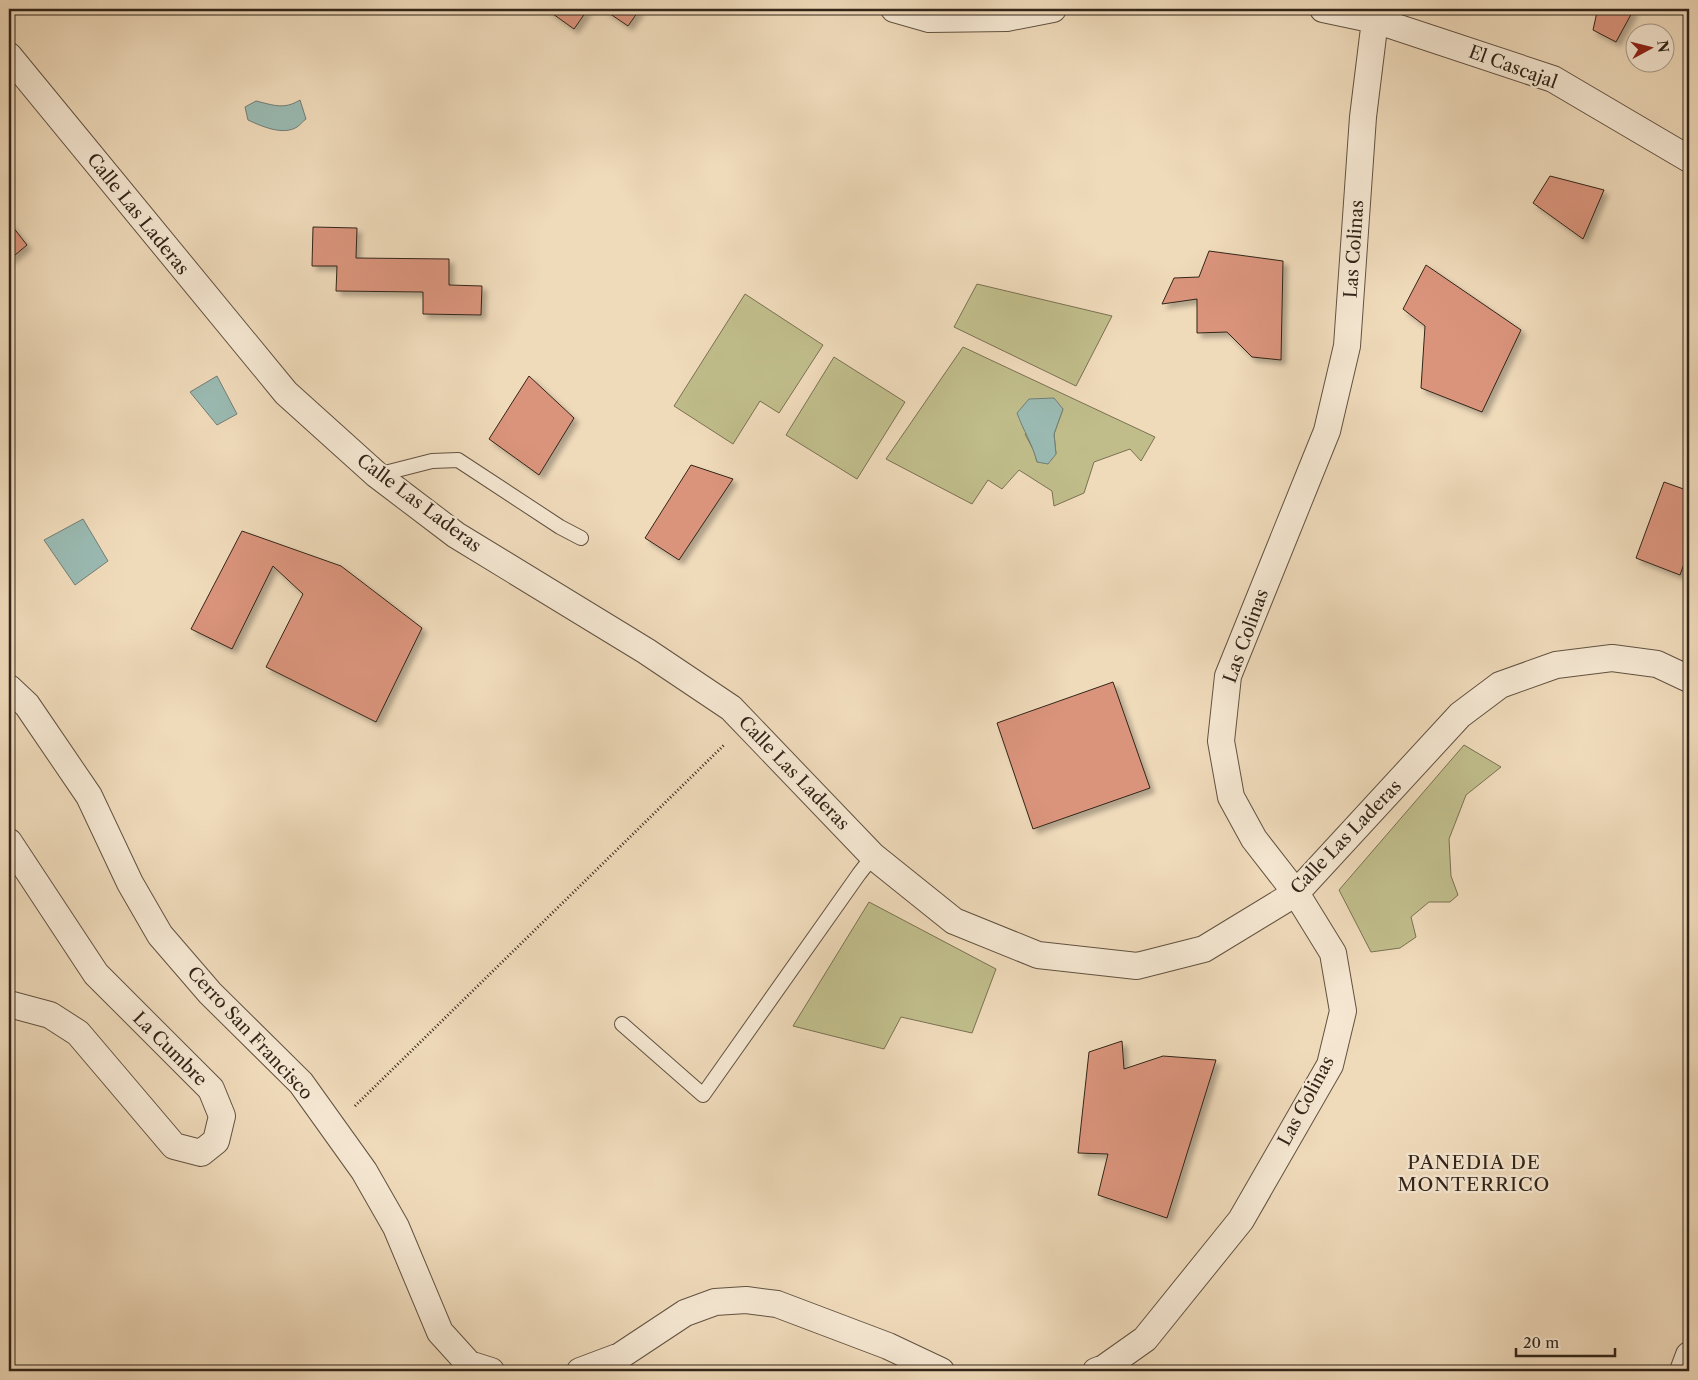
<svg xmlns="http://www.w3.org/2000/svg" width="1698" height="1380" viewBox="0 0 1698 1380" font-family="'Libre Caslon Text',serif">
	<style>
		.green { fill: #c0bd8b; stroke: #7a7152; fill-rule: evenodd }
		.water { fill: #9abab2; stroke: #717e75 }
		.building { fill: #da947c; stroke: #332519; filter: url(#shadow) }
		.lines { fill: none; stroke-linecap: round; stroke-linejoin: round }
		.lane-casing { stroke: #625241; stroke-width: 16 }
		.street-casing { stroke: #625241; stroke-width: 28 }
		.path { stroke: #332519; stroke-width: 3; stroke-dasharray: 1 2.5; stroke-linecap: butt }
		.lane { stroke: #f5e7d2; stroke-width: 14 }
		.street { stroke: #f5e7d2; stroke-width: 26 }
		.labels { text-anchor: middle; stroke-width: 4.5; stroke-linejoin: round; paint-order: stroke }
		.street-label { font-size: 18px; fill: #332519; stroke: #f5e7d2 }
		.neighbourhood-label { font-size: 19px; letter-spacing: 1px; fill: #332519; stroke: #f5e7d2 }
	</style>
	<defs>
		<filter id="shadow"><feDropShadow dx="4.5" dy="4.5" stdDeviation="2.5" flood-color="#0004"/></filter>
	</defs>
	<rect width="100%" height="100%" fill="#efdaba"/>
	<filter id="stains"><feTurbulence type="fractalNoise" baseFrequency=".004" numOctaves="4"/><feColorMatrix values="0 0 0 0 .2 0 0 0 0 .09 0 0 0 0 .02 0 0 0 .5 -.17"/></filter>
	<radialGradient id="worn" r=".72"><stop offset=".6" stop-color="#630" stop-opacity="0"/><stop offset="1" stop-color="#630" stop-opacity=".3"/></radialGradient>
	<path class="green" d="M977,284L1112,316L1076,386L954,327Z
		M745,294L823,345L779,413L760,401L733,444L674,406Z
		M963,347L1155,437L1141,461L1130,449L1094,462L1084,493L1054,506L1052,491L1019,470L1002,489L988,480L972,504L886,459ZM1063,409L1054,434L1056,454L1037,462L1034,451L1025,434Z
		M834,357L905,402L857,479L786,435Z
		M1464,745L1501,767L1466,795L1449,839L1451,876L1458,895L1450,902H1429L1411,917L1416,937L1400,948L1371,952L1339,890Z
		M869,902L996,969L972,1033L901,1017L884,1049L793,1026Z"/>
	<path class="water" d="M300,100L306,119C303,121 300,125 297,127C283,136 261,126 248,120L245,107L256,101C273,105 284,110 300,100Z
		M217,376L237,414L217,425L190,392Z
		M1054,398L1063,409L1054,434L1056,454L1048,464L1037,462C1033,445 1023,430 1017,413L1029,399Z
		M83,519L108,561L75,585L44,540Z"/>
	<path class="building" d="M546,9H588L574,29Z
		M603,9H640L628,26Z
		M1592,9H1634L1616,42L1593,30L1597,12Z
		M1550,176L1604,190L1583,239L1533,203Z
		M9,222L27,245L9,260Z
		M313,227L357,228L356,258L449,259V285L482,286L481,315L423,314V292L336,291L337,266H312Z
		M1209,251L1283,261L1281,360L1252,357L1227,332L1197,333V299L1162,304L1174,278L1199,277Z
		M1426,265L1521,330L1482,412L1421,388L1425,326L1403,309Z
		M529,376L574,418L539,475L489,439Z
		M691,465L733,479L679,560L645,538Z
		M1664,482L1689,491V550L1680,575L1636,558Z
		M242,531L341,566L422,628L376,722L266,667L303,594L273,566L232,649L191,629Z
		M1113,682L1150,788L1033,829L997,723Z
		M1122,1041L1124,1069L1163,1056L1216,1060L1167,1218L1098,1195L1108,1154L1078,1153L1089,1052Z"/>
	<g class="lines">
		<g class="lane-casing">
			<path id="lane" d="M377,475L432,461L458,460L560,527L581,538
				M622,1024L703,1095L859,874L873,856"/>
		</g>
		<g class="street-casing">
			<path id="street" d="M894,9L929,19L1007,18L1053,9
				M1323,9L1375,20L1553,79L1689,159
				M9,56L286,393L377,475L456,535L646,651L731,708L873,856L954,921L1038,955L1137,966L1204,949L1296,893L1460,715L1500,685L1556,665L1612,658L1657,664L1689,679
				M9,688L27,705L89,796L130,883L160,935L210,993L301,1083L364,1171L396,1227L440,1332L469,1364L491,1371
				M9,842L96,974L211,1089L222,1116L216,1141L201,1153L174,1146L78,1033L50,1015L9,1004
				M580,1371L620,1356L685,1313L715,1302L746,1300L777,1304L888,1346L941,1371
				M1096,1371L1104,1368L1145,1339L1241,1220L1330,1065L1343,1011L1333,953L1296,893L1254,839L1231,797L1221,741L1228,676L1327,431L1347,346L1363,117L1375,20L1380,9
				M1683,1371L1689,1355"/>
		</g>
		<path class="path" d="M355,1106L724,745"/>
		<use href="#lane" class="lane"/>
		<use href="#street" class="street"/>
	</g>
	<g class="labels">
		<g class="street-label">
			<text transform="translate(1513 67) rotate(20)" y="6">El Cascajal</text>
			<text transform="translate(138 214) rotate(51)" y="6">Calle Las Laderas</text>
			<text transform="translate(1354 249) rotate(-86)" y="6">Las Colinas</text>
			<text transform="translate(419 503) rotate(37)" y="6">Calle Las Laderas</text>
			<text transform="translate(1246 636) rotate(-70)" y="6">Las Colinas</text>
			<text transform="translate(794 773) rotate(46)" y="6">Calle Las Laderas</text>
			<text transform="translate(1346 837) rotate(-46)" y="6">Calle Las Laderas</text>
			<text transform="translate(250 1033) rotate(47)" y="6">Cerro San Francisco</text>
			<text transform="translate(170 1049) rotate(45)" y="6">La Cumbre</text>
			<text transform="translate(1306 1101) rotate(-62)" y="6">Las Colinas</text>
		</g>
		<g class="neighbourhood-label">
			<text x="1474" y="1169">PANEDIA DE<tspan x="1474" dy="22">MONTERRICO</tspan></text>
		</g>
	</g>
	<rect width="1698" height="1380" fill="none" stroke="#efdaba" stroke-width="30"/>
	<rect x="10" y="10" width="1678" height="1360" fill="none" stroke="#332519" stroke-width="2.5"/>
	<rect x="15" y="15" width="1668" height="1350" fill="none" stroke="#332519"/>
	<g transform="translate(1650 48) rotate(83)"><circle r="24" fill="#f5e7d2" stroke="#a79988"/>
	<path d="M0-4L9 19L0 12L-9 19Z" fill="#8f2418"/>
	<text y="-8" font-size="14" font-weight="bold" text-anchor="middle" fill="#332519">N</text>
	</g>
	<path d="M1516 1348v8h99v-8" fill="none" stroke="#332519" stroke-width="2.5"/>
	<text x="1523" y="1348" font-size="15" fill="#332519" stroke="#f5e7d2" stroke-width="4" paint-order="stroke">20 m</text>
	<rect width="100%" height="100%" filter="url(#stains)"/>
	<rect width="100%" height="100%" fill="url(#worn)"/>
</svg>
